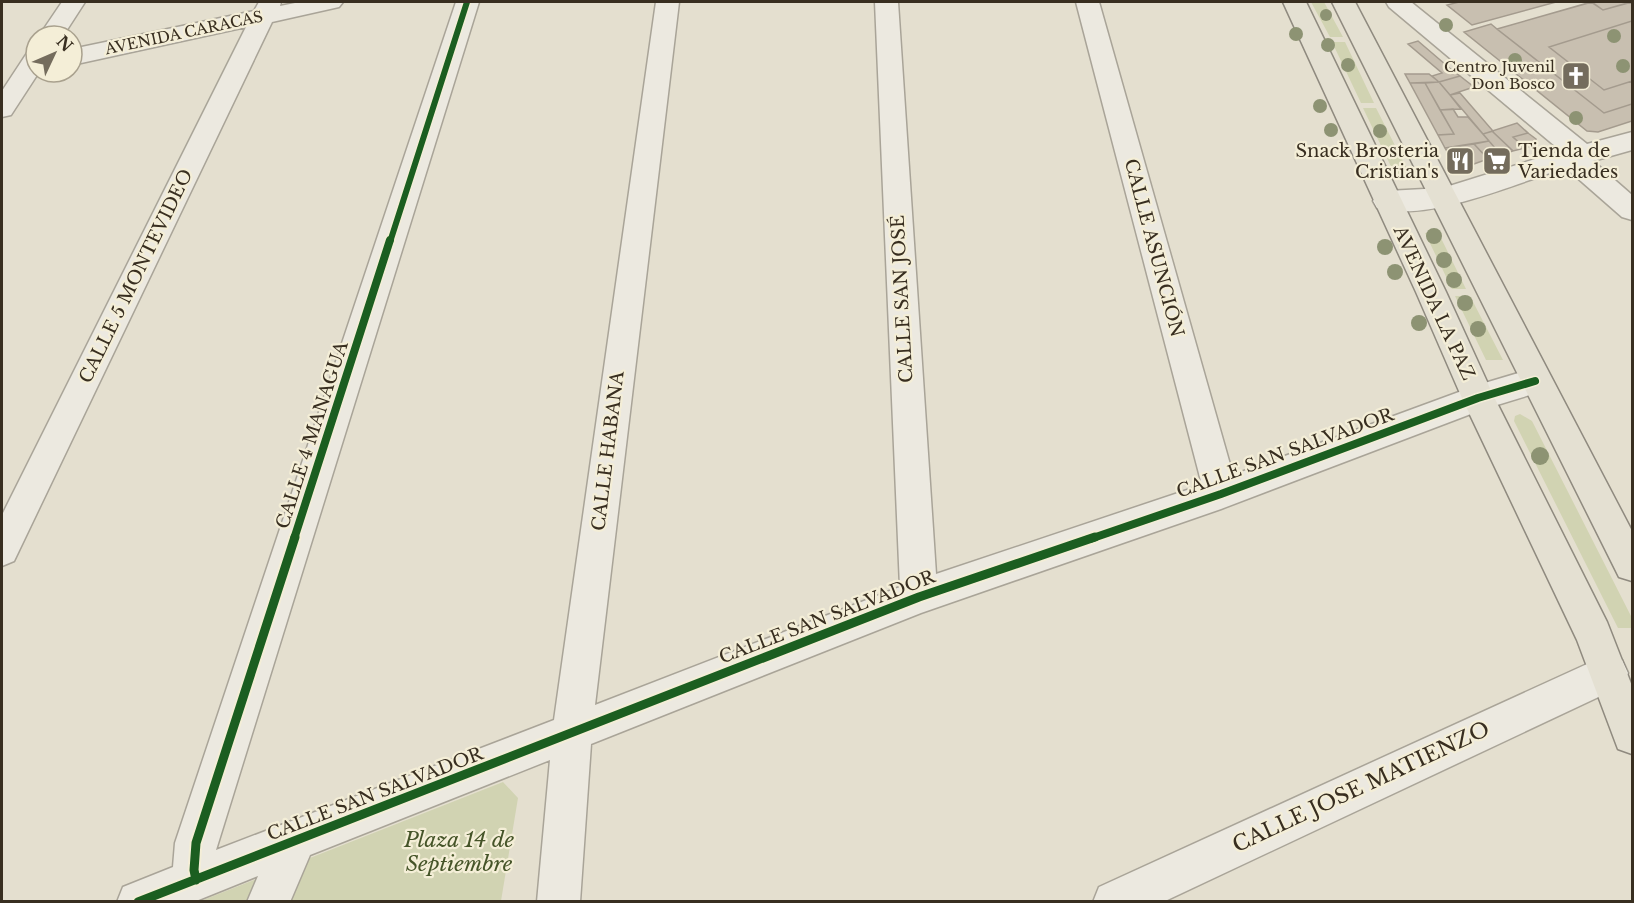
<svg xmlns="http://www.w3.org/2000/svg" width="1634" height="903" viewBox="0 0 1634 903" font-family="'Libre Baskerville',serif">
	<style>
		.green { fill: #d1d3b2 }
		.building { fill: #c8bfb0; stroke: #a49b8e; stroke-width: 1.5 }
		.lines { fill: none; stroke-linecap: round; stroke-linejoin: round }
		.minor-casing { stroke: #a9a498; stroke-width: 3 }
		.major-casing { stroke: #8f8a7f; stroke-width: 3 }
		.minor { fill: #ece9e0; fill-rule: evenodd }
		.major { fill: #e4e0d2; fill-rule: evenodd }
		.cycleway-far2-casing { stroke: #f4eed7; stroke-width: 9 }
		.cycleway-far1-casing { stroke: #f4eed7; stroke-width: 11 }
		.cycleway-casing { stroke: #f4eed7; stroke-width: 13 }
		.cycleway-far2 { stroke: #1b5e20; stroke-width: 6 }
		.cycleway-far1 { stroke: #1b5e20; stroke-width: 8 }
		.cycleway { stroke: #1b5e20; stroke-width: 9 }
		.tree { fill: #8d9373 }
		.labels { text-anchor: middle; stroke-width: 4.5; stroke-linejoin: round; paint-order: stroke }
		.far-street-label { font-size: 15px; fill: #382e20; stroke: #f4eed7 }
		.far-poi-label { font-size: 15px; fill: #382e20; stroke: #f4eed7; text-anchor: end }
		.poi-label { font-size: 18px; fill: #382e20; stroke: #f4eed7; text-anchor: end }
		.street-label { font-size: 18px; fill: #382e20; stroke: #f4eed7 }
		.near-street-label { font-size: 21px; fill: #382e20; stroke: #f4eed7 }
		.near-park-label { font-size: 21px; font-style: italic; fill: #455428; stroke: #f4eed7 }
	</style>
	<rect width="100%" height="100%" fill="#e4dfcf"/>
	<path class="green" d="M1311,2H1324L1343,37H1330Z
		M1332,42H1345L1374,103H1361Z
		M1363,108H1376L1411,177H1396Z
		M1438,232L1466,289H1452L1425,233Z
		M1455,296H1470L1503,360H1486Z
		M1520,414L1532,421L1632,618V628H1618L1514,421L1515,416Z
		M503,782L518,798L501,901L198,902Z"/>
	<path class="building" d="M1459,2H1556L1472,25L1447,5Z
		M1591,2H1632V121L1598,132L1587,131L1464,32L1491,24L1497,29Z
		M1591,2H1631L1603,10Z
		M1592,2L1603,10L1632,2V21L1549,47L1604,90L1632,81V104L1604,113L1497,29Z
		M1418,41L1453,71L1460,76L1439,82L1432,76L1442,73L1408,44Z
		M1405,74H1429L1439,82L1410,83Z
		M1460,76L1474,87L1450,95L1439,82Z
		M1439,82L1450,95L1461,109L1440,110L1425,83Z
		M1410,83H1425L1454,134L1438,135Z
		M1460,93L1493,131L1483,134L1450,95Z
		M1453,109L1458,117H1468L1489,141L1445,148L1438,135L1454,134L1440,110Z
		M1517,123L1528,133L1513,137L1525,148L1513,151L1492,131Z
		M1492,131L1513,151L1501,155L1483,134Z
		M1528,133L1536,139L1535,145L1525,148L1513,137Z
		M1489,141L1501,155L1488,159L1474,144Z
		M1474,144L1488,159L1471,165L1460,146Z
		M1460,146L1471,165L1463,168L1455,164L1445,148Z"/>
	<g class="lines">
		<g class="minor-casing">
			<path id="minor" d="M62,2H85L63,36H39Z
				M259,2H281L280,6L300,2H343L339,7L272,22L14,561L2,566V515L246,27L72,65V49L254,11Z
				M456,2H479L216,850L554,720L656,2H679L595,705L900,587L875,2H898L936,574L1202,485L1076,2H1099L1233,475L1478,385L1535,368L1546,372L1551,381L1546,390L1484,409L1221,509L921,613L591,744L580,902H537L550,760L310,855L290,902H247L258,876L196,901L117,902L123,887L173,867L175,843Z
				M1386,2H1411L1587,144L1632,132V150L1593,161L1632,195V220L1622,217L1566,168C1515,183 1429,223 1377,208L1373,201L1377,194L1387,191L1443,188L1561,151L1389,7Z
				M36,50V72H39L11,115L2,117V91L27,53Z
				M1609,654L1622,660L1628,673L1622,686L1163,902H1093L1099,887Z"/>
		</g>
		<g class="major-casing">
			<path id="major" d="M1283,2H1306L1446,292L1494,397L1607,622L1632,686V754L1618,749L1577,640L1462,398L1416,292Z
				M1332,2H1355L1632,531V581L1619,577Z"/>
		</g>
		<use href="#minor" class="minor"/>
		<use href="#major" class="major"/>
		<g class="cycleway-far2-casing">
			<path id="cycleway-far2" d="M390,242L467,2"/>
		</g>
		<g class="cycleway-far1-casing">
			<path id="cycleway-far1" d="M294,539L390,240
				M1090,539L1221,494L1478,398L1535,381"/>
		</g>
		<g class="cycleway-casing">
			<path id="cycleway" d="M196,880L194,870L196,843L295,537
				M138,902L919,597L1095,537"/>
		</g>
		<use href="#cycleway-far2" class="cycleway-far2"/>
		<use href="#cycleway-far1" class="cycleway-far1"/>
		<use href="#cycleway" class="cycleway"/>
	</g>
	<g class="tree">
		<circle cx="1326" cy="15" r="6"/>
		<circle cx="1446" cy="25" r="7"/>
		<circle cx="1296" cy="34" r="7"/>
		<circle cx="1614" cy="36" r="7"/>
		<circle cx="1328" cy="45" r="7"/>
		<circle cx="1515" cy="60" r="7"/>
		<circle cx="1348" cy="65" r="7"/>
		<circle cx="1623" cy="66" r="7"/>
		<circle cx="1320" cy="106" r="7"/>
		<circle cx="1576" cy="118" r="7"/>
		<circle cx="1331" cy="130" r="7"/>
		<circle cx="1380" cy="131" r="7"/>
		<circle cx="1434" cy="236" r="8"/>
		<circle cx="1385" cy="247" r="8"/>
		<circle cx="1444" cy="260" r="8"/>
		<circle cx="1395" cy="272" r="8"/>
		<circle cx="1454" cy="280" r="8"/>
		<circle cx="1465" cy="303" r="8"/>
		<circle cx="1419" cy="323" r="8"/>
		<circle cx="1478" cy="329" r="8"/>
		<circle cx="1540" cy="456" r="9"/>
	</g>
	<defs>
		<g id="church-square" transform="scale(1.5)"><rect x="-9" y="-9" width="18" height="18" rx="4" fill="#746c5d" stroke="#f4eed7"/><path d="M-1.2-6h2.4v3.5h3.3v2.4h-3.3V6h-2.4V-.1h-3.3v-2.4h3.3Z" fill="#fff"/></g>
		<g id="restaurant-square" transform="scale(1.5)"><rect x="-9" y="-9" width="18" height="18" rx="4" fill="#746c5d" stroke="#f4eed7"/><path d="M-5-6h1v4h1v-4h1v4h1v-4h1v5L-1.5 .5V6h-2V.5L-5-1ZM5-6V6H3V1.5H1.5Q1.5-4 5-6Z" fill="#fff"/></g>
		<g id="supermarket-square" transform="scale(1.5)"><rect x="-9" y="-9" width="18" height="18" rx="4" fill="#746c5d" stroke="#f4eed7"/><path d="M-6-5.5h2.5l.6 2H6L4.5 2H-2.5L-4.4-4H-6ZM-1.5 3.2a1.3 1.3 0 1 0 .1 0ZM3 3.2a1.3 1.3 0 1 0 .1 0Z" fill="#fff"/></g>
	</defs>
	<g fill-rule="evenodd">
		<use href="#church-square" x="1576" y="76"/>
		<use href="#restaurant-square" x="1460" y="161"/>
		<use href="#supermarket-square" x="1497" y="161"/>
	</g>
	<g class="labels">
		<g class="far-street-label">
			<text transform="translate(184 33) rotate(-12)" y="5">AVENIDA CARACAS</text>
		</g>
		<g class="far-poi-label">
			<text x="1555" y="72">Centro Juvenil<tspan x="1555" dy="17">Don Bosco</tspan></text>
		</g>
		<g class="poi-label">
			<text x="1439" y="157">Snack Brosteria<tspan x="1439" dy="21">Cristian's</tspan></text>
			<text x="1518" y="157" text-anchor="start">Tienda de<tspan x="1518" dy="21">Variedades</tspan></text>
		</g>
		<g class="street-label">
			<text transform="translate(1154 248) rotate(75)" y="6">CALLE ASUNCIÓN</text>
			<text transform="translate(136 276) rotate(-64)" y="6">CALLE 5 MONTEVIDEO</text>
			<text transform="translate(902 299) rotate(-93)" y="6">CALLE SAN JOSÉ</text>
			<text transform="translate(1434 303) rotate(65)" y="6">AVENIDA LA PAZ</text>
			<text transform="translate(312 435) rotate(-72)" y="6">CALLE 4 MANAGUA</text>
			<text transform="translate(608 451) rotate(-83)" y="6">CALLE HABANA</text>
			<text transform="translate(1285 453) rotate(-20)" y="6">CALLE SAN SALVADOR</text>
			<text transform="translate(827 617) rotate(-21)" y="6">CALLE SAN SALVADOR</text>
			<text transform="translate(375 794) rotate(-21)" y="6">CALLE SAN SALVADOR</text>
		</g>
		<g class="near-street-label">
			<text transform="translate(1361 787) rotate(-25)" y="7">CALLE JOSE MATIENZO</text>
		</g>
		<g class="near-park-label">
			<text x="459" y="847">Plaza 14 de<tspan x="459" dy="24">Septiembre</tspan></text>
		</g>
	</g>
	<rect width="1634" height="903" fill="none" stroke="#382e20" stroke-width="6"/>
	<g transform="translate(54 54) rotate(46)"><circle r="28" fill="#f4eed7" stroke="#a9a18e" stroke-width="1.5"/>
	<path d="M0-4.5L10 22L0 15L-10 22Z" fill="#746c5d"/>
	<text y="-9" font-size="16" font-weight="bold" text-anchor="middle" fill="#382e20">N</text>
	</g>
</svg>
